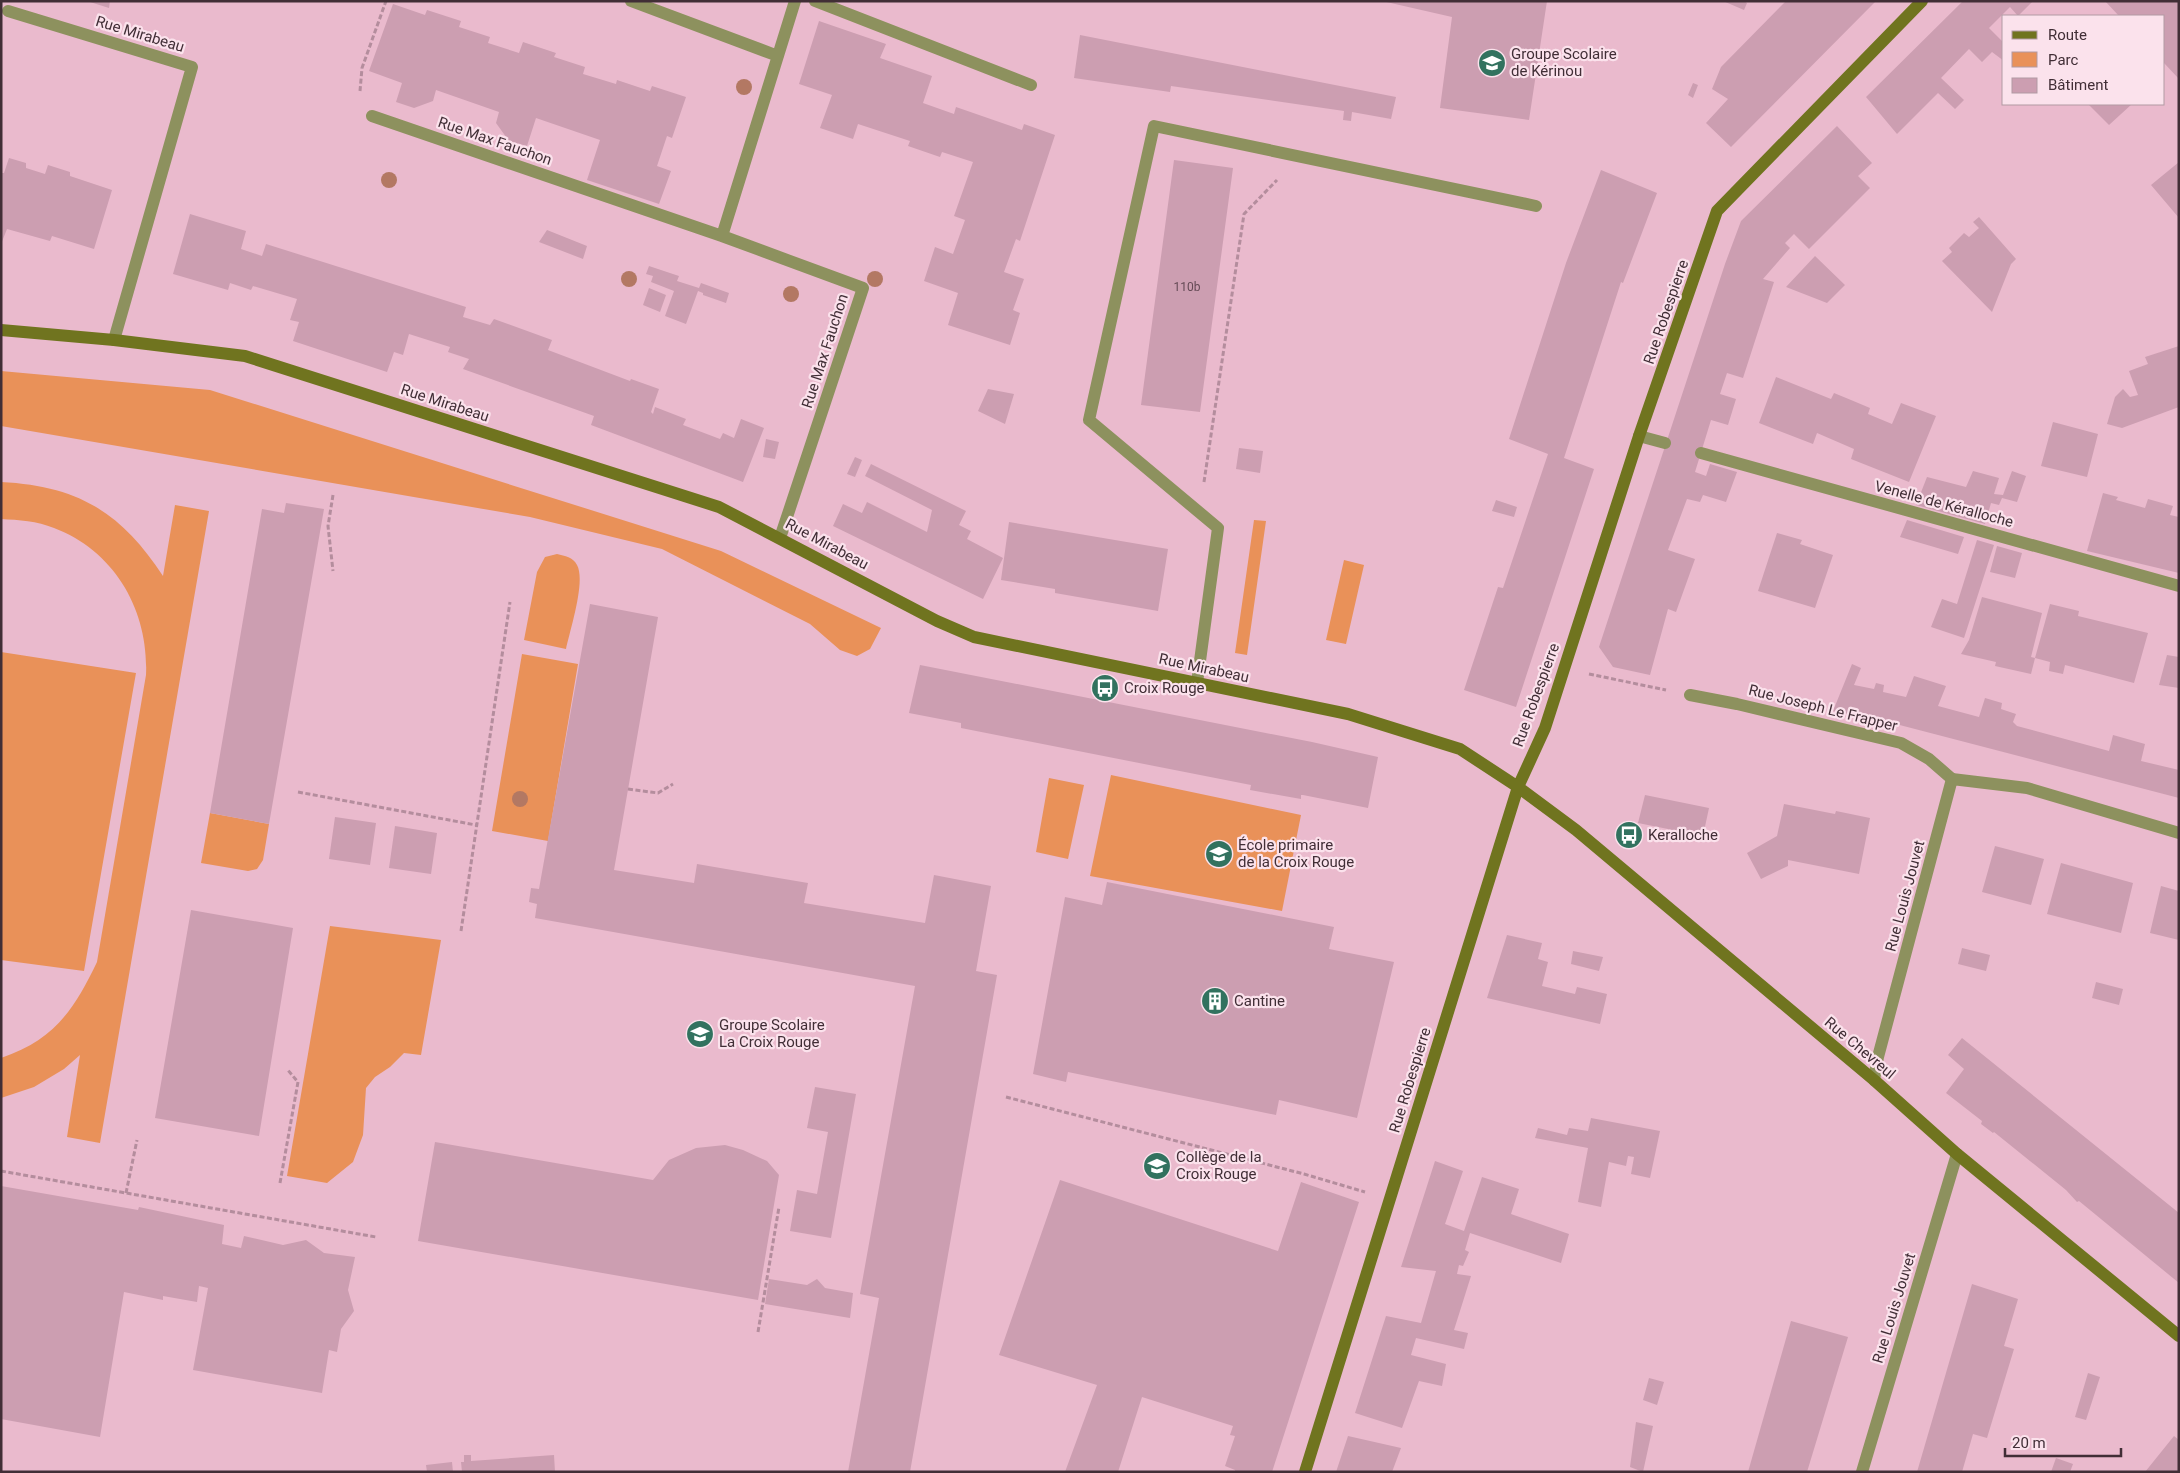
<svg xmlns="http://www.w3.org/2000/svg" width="2180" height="1473" viewBox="0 0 2180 1473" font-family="Roboto,sans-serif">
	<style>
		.green { fill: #e99159 }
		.building { fill: #cc9eb1 }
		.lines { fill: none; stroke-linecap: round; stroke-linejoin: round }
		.path { stroke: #b48d9d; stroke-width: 3; stroke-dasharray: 5 2.5; stroke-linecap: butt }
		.lane { stroke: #8d915e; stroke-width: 12 }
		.street { stroke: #8d915e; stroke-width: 12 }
		.secondary { stroke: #70741f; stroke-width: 12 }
		.tree { fill: #b37863 }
		.labels { text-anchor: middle; stroke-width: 4.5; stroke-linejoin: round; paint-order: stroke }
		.number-label { font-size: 12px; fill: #644a55 }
		.street-label { font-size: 15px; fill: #412e36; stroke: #fbe2ec }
		.poi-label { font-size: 15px; fill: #412e36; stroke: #fbe2ec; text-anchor: start }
	</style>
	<rect width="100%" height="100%" fill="#eabacd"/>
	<path class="green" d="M1,371L210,390L721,551L881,628L870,649L857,656L840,650L810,624L662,549L530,517L1,426Z
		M1,482C78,486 121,512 163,576L175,505L209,511L100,1143L67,1137L80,1055L64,1069L34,1087L1,1098V1058C54,1040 74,1010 97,962L146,675C149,611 115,551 54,528C37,521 19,520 1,519Z
		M1254,520L1266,521L1247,655L1235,653Z
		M557,554C565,556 573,557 577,565C586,581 570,630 566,649L524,640L537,572L545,557Z
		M1344,560L1364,565L1346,644L1326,640Z
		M1,652L136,673L84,971L1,960Z
		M522,654L578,664L548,841L492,831Z
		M1111,775L1301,815L1282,911L1090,876Z
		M1049,778L1084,785L1068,859L1036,852Z
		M210,813L269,824L263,860L257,869L248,871L201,863Z
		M330,926L441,940L421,1055L404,1053L390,1067L375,1077L366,1088L363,1135L353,1162L327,1183L287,1176Z"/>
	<path class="building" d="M90,1H110L109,8L90,2Z
		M1382,1H1547L1529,120L1440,108L1452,17Z
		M1723,1H1744L1747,3L1744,10Z
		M1786,1H1876L1731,147L1706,123L1728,99L1712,89L1721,67Z
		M1963,1H2033L2018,16L2010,7L1989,28L2004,43V61L1992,52L1982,62L1969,49L1941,78L1964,100L1955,109L1938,93L1897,134L1866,97Z
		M2105,1H2179V79L2164,63V16H2119Z
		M393,4L425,15L427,10L461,21L459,27L490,37L488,43L519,53L523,42L556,53L554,57L585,67L583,74L616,84L617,80L650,91L652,86L686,97L672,138L667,136L657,166L671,171L659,204L587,180L600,140L536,118L527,146L509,141L496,123L499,112L436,90L433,101L414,108L396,102L402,83L369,71Z
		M819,21L886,44L880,58L932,76L923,103L954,114L956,107L1022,130L1024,124L1055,135L1020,241L1016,239L1004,272L1024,279L1013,310L1020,313L1010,345L948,325L958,293L924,281L935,247L953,254L965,220L954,216L973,162L942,152L940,157L908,146L910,141L858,124L853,139L820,128L832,95L799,84Z
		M1080,35L1396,97L1391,119L1352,112L1351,121L1343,120L1344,111L1171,86L1170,92L1074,78Z
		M1693,83L1698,85L1693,98L1688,95Z
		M2088,104H2132L2109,125Z
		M1837,126L1872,163L1858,176L1870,188L1809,249L1794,234L1785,243L1790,248L1763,279L1774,282L1743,378L1727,373L1720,394L1736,399L1728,425L1711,420L1695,472L1706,476L1710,464L1737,472L1726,502L1703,495L1700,502L1687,499L1668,550L1695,559L1676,612L1668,609L1650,675L1613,667L1599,647L1725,264L1741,221Z
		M9,158L26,163V168L45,174L48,165L70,172V176L112,190L94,249L52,236L50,241L7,229L1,244V173H4Z
		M1174,160L1233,168L1200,412L1141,405Z
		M2179,162V218L2151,185Z
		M1601,170L1657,193L1623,283L1621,282L1564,458L1594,469L1516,707L1464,690L1498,587L1503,588L1548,454L1509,439L1566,263Z
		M190,214L246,231L241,249L262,256L266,244L466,307L463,317L490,325L494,319L552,340L548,350L630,381L631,379L659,389L651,412L653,414L655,407L686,419L683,425L720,439L723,433L734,438L741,419L764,428L743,482L591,425L594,416L463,369L469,359L448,352L450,347L409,334L403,355L394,352L387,372L293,341L299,322L290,320L297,299L253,286L251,290L230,283L228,290L173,274Z
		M1979,217L2016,259L2011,264L1992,312L1942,261L1952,252L1949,248L1964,233L1969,237L1979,228L1973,222Z
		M547,230L587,246L583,259L539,242Z
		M1815,256L1845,285L1827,303L1786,287Z
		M649,266L679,276L677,281L699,288L701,283L729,293L726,303L703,295V293L698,291L686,324L665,316L674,291L651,282L653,276L646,274Z
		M649,288L666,295L660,312L643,305Z
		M2179,346V407L2122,428L2107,424L2115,397L2123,389L2130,397L2138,395L2129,371L2148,364L2145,357Z
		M1776,377L1831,399L1834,393L1851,400L1870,408L1868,414L1892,424L1901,403L1936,416L1909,482L1851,459L1854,449L1817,433L1813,444L1759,423Z
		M988,389L1014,394L1005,424L978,411Z
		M2053,422L2098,434L2087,477L2041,466Z
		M766,439L779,442L775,459L763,457Z
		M1239,448L1263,451L1260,473L1236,469Z
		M855,457L862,460L855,477L847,474Z
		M871,464L966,511L959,525L971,531L967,539L1003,558L983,599L833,526L843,504L862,513L867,502L927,532L932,510L865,476Z
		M1973,471L1999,478L1994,494L2003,495L2012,471L2026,476L2017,502L2002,498L1999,505L1991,503L1985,524L1916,505L1927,477L1966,487Z
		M2103,493L2118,497L2116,500L2145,508L2148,499L2173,506L2170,515L2179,517V573L2087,551Z
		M1496,500L1517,507L1514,517L1492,511Z
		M286,503L324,509L269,824L210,813L262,509L284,513Z
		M1907,520L1964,537L1958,554L1900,537Z
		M1009,522L1168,549L1158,611L1055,593V589L1001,580Z
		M1777,533L1802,540L1800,544L1833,555L1815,608L1758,591Z
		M1977,540L1994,545L1964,638L1931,627L1942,599L1957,604Z
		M1997,546L2022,553L2015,578L1990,572Z
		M1982,597L2042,613L2031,657L2035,658L2050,604L2079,611L2078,616L2148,633L2134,683L2065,665L2063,674L2049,671L2050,662L2035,658L2031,674L1995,666L1996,662L1961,654L1969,640Z
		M590,604L658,617L614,870L694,883L697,864L808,883L804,903L925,923L934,875L991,886L976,971L997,975L910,1472H848L879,1298L860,1294L915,986L535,918L537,904L529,902L531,888L539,889Z
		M2167,655L2179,657V688L2159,685Z
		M1852,664L1861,668L1854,685L1874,689L1876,683L1884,685L1883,692L1906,697L1914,676L1946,686L1938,706L1979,717L1985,698L2002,703L2001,709L2016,714L2013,722L2017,726L2109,751L2113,735L2145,744L2141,761L2179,770V798L1892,723L1833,711Z
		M920,665L1312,742L1378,757L1368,808L1303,795H1301V799L1250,790L1251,785L961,728V723L909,713Z
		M1645,795L1709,808L1703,836L1638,823Z
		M1784,804L1835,814L1836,811L1870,818L1859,874L1788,860V866L1761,879L1747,853L1777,836Z
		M335,817L376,823L370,865L329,859Z
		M395,826L437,833L431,874L389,868Z
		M1995,846L2044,859L2031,905L1982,892Z
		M2061,863L2133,883L2121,933L2047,914Z
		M1107,882L1334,927L1329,949L1394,962L1357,1118L1279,1100L1276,1115L1068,1072L1066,1082L1033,1074L1065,897L1102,905Z
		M2161,886L2179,891V940L2150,933Z
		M191,910L293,928L259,1136L155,1118Z
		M1507,935L1542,943L1538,959L1548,962L1542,986L1575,994L1577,987L1607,994L1600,1024L1487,998Z
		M1962,948L1990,955L1986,971L1958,964Z
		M1573,951L1603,957L1599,971L1571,964Z
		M2096,982L2123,989L2119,1005L2092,998Z
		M1962,1038L2179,1213V1283L2079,1201L2077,1202L2066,1190L1994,1132L1993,1133L1981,1124L1982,1121L1946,1093L1964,1069L1948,1055Z
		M815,1087L856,1094L831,1238L790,1231L797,1190L817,1194L828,1132L807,1128Z
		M1591,1118L1660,1131L1650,1178L1631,1174L1634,1157L1628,1156L1626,1166L1609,1162L1601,1207L1578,1202L1588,1148L1535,1138L1538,1128L1567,1135L1569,1128L1588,1131Z
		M435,1142L653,1180L669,1160L696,1148L725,1145L743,1150L767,1161L779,1175L758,1300L418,1241Z
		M1435,1161L1463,1171L1445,1224L1464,1231L1482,1177L1519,1189L1511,1214L1569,1234L1561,1263L1470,1233L1465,1250L1469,1252L1463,1266L1459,1265L1457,1274L1471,1276L1454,1330L1468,1333L1464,1349L1416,1338L1411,1355L1446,1364L1442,1386L1419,1381L1402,1428L1355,1413L1386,1316L1421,1323L1436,1271L1401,1267Z
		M1060,1180L1278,1251L1301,1182L1359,1202L1272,1472H1235V1470L1225,1466L1235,1436L1230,1435L1233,1426L1142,1397L1118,1472H1065L1097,1385L999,1355Z
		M1,1186L138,1210L139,1207L224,1225L222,1244L241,1248L244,1236L283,1245L306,1240L324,1253L355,1257L348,1290L354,1311L341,1329L337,1352L329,1350L322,1393L193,1370L208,1288L199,1286L197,1302L163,1296V1300L124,1292L100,1437L1,1419Z
		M769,1279L807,1285L817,1279L825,1288L853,1293L850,1318L765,1304Z
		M1972,1284L2018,1299L2004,1346L2014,1349L1987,1438L1973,1434L1962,1472H1917Z
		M1791,1321L1848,1337L1807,1472H1748Z
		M2088,1373L2100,1377L2086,1420L2075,1417Z
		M1649,1378L1664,1382L1657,1405L1643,1400Z
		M1636,1422L1653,1426L1643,1472L1630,1467Z
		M1348,1436L1401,1448L1392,1472H1336Z
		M2174,1436L2179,1440V1472H2145Z
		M464,1455H471V1461L554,1455L555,1472H462L461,1462H464Z
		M2056,1458L2073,1464L2070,1472H2051Z
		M452,1462L453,1472H427L426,1465Z"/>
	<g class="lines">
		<path class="path" d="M360,91L362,68L386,1
			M1204,482L1244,214L1277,180
			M333,495L328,526L333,571
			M1589,674L1666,690
			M628,789L658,793L673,784
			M298,792L476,825
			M461,931L510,602
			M1006,1097L1304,1174L1365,1192
			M1,1171L376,1237
			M280,1183L298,1082L287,1069
			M126,1193L137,1140
			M758,1332L779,1207"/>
		<path class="lane" d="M1639,436L1665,443
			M1701,453L2179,586
			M1690,695L1737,704L1901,743L1929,759L1952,779"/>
		<path class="street" d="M631,1L778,56
			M815,1L1031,85
			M8,11L192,67L114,340
			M372,116L722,236
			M780,538L863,288L722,236L795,1
			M1197,683L1218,528L1089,420L1154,126L1536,206
			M1874,1080L1878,1057L1952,779L2027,788L2179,833
			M1862,1472L1957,1154"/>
		<path class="secondary" d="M1,330L114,340L245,356L719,507L937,621L974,637L1348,714L1460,749L1518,787L1576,830L1874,1080L1957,1154L2179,1336
			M1305,1472L1518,787L1545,728L1639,436L1717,211L1922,1"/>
	</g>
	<g class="tree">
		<circle cx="744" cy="87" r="8"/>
		<circle cx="389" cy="180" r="8"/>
		<circle cx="629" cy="279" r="8"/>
		<circle cx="875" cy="279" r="8"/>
		<circle cx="791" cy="294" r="8"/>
		<circle cx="520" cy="799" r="8"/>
	</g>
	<defs>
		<g id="school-disc" transform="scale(1.4375)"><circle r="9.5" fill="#32725f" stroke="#fbe2ec"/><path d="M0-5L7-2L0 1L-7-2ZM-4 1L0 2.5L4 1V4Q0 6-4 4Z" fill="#fff"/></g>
		<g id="bus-disc" transform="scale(1.4375)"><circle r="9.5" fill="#32725f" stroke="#fbe2ec"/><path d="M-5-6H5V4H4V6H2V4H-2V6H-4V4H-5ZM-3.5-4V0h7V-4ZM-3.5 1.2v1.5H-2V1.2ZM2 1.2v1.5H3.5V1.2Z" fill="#fff"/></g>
		<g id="building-disc" transform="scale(1.4375)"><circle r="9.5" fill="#32725f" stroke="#fbe2ec"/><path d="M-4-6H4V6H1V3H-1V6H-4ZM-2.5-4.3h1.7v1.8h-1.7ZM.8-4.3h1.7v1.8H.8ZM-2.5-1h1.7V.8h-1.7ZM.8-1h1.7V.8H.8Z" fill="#fff"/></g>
	</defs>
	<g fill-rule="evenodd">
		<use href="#school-disc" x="1492" y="63"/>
		<use href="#bus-disc" x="1105" y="688"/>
		<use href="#bus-disc" x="1629" y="835"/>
		<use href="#school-disc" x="1219" y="854"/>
		<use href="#building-disc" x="1215" y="1001"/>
		<use href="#school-disc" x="700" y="1034"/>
		<use href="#school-disc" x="1157" y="1166"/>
	</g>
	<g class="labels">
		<g class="number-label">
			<text x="1187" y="291">110b</text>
		</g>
		<g class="street-label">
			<text transform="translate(140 34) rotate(17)" y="5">Rue Mirabeau</text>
			<text transform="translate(495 141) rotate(19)" y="5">Rue Max Fauchon</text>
			<text transform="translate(1666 312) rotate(-71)" y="5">Rue Robespierre</text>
			<text transform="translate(825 351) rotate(-72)" y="5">Rue Max Fauchon</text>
			<text transform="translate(445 403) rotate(18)" y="5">Rue Mirabeau</text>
			<text transform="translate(1944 504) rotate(15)" y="5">Venelle de Kéralloche</text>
			<text transform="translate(827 544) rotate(28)" y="5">Rue Mirabeau</text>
			<text transform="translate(1204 668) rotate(12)" y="5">Rue Mirabeau</text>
			<text transform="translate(1536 695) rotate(-70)" y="5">Rue Robespierre</text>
			<text transform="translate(1823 708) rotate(14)" y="5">Rue Joseph Le Frapper</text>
			<text transform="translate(1905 896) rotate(-75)" y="5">Rue Louis Jouvet</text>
			<text transform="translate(1860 1048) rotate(40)" y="5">Rue Chevreul</text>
			<text transform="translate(1410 1080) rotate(-73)" y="5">Rue Robespierre</text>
			<text transform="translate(1894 1308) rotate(-73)" y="5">Rue Louis Jouvet</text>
		</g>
		<g class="poi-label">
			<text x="1511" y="59">Groupe Scolaire<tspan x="1511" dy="17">de Kérinou</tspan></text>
			<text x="1124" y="693">Croix Rouge</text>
			<text x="1648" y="840">Keralloche</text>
			<text x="1238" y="850">École primaire<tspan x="1238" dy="17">de la Croix Rouge</tspan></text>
			<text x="1234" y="1006">Cantine</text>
			<text x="719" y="1030">Groupe Scolaire<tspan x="719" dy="17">La Croix Rouge</tspan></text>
			<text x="1176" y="1162">Collège de la<tspan x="1176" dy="17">Croix Rouge</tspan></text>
		</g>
	</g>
	<rect width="2180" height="1473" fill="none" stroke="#412e36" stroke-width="5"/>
	<rect x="2002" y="15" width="162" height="90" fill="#fbe2ec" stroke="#b19aa3"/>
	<rect x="2012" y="31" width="25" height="8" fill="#70741f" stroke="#b19aa3"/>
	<text x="2048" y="40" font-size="15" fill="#412e36">Route</text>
	<rect x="2012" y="52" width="25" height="15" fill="#e99159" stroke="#b19aa3"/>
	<text x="2048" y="65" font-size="15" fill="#412e36">Parc</text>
	<rect x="2012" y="78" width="25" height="15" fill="#cc9eb1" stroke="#b19aa3"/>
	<text x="2048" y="90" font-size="15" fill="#412e36">Bâtiment</text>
	<path d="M2005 1448v8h116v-8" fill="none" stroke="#412e36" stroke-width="2.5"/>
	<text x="2012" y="1448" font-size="15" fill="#412e36" stroke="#fbe2ec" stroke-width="4" paint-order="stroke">20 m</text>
</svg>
